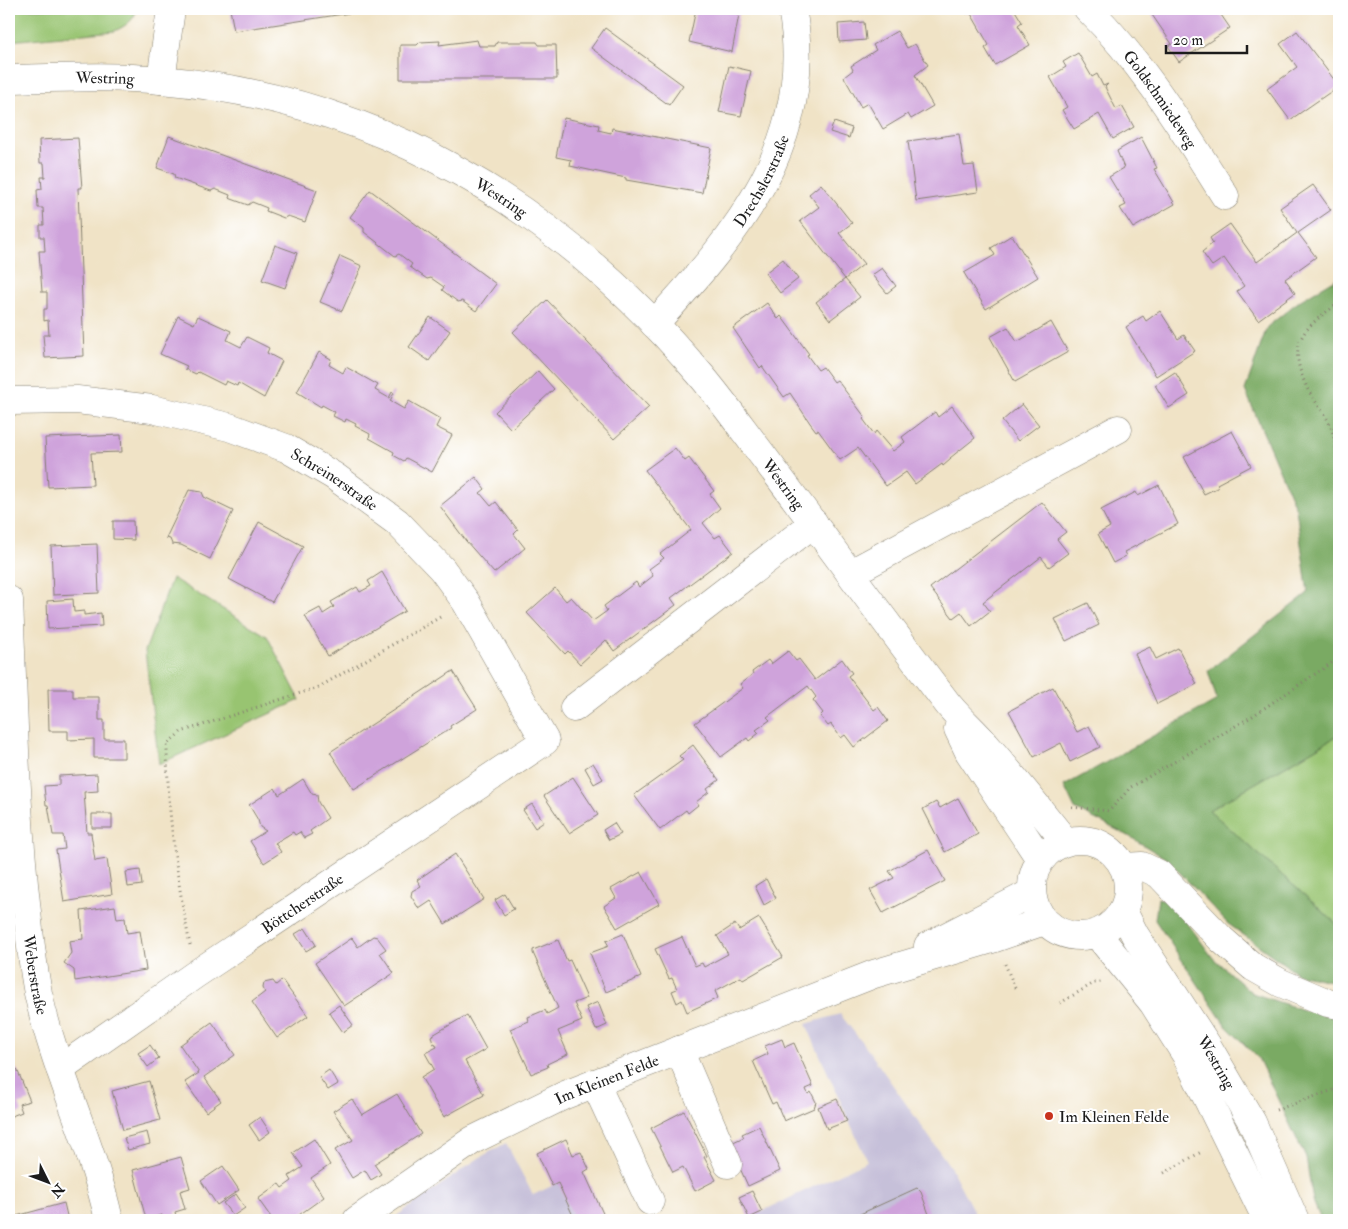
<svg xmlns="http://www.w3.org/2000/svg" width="1348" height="1229" viewBox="0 0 1348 1229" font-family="'IM FELL Double Pica',serif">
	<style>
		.industrial { fill: #c6c0d9 }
		.green { fill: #98c471; stroke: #5a7046 }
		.forest { fill: #7aaa63; stroke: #4b6340 }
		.building { fill: #cfa3db }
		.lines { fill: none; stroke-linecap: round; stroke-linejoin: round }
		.minor-casing { stroke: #868071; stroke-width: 29 }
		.path { stroke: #868071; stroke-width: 3; stroke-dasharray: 1 4; stroke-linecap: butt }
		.minor { stroke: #fff; stroke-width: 28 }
		.poi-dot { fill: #c8321e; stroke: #fff; stroke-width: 2 }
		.labels { text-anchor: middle; stroke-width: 4; stroke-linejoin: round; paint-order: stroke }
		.street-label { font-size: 16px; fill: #1c1c1c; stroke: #fff }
		.poi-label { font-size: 16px; fill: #1c1c1c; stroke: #fff; text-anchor: start }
	</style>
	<rect width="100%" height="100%" fill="#fff"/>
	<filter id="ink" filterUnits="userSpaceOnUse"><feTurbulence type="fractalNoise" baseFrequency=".02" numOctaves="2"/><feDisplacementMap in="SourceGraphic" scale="10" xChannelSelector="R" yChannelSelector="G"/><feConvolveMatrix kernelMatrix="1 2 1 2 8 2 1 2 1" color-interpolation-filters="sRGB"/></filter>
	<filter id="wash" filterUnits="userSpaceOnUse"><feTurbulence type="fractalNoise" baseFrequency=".0096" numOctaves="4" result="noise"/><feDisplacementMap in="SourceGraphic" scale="20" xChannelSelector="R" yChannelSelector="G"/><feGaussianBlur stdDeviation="1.12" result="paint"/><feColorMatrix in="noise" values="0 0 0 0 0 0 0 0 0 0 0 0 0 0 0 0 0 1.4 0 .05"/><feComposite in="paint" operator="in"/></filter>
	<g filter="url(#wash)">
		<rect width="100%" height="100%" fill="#f0e3c6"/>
		<path class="industrial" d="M840,1014L871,1054L951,1168L978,1220H744L867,1161L806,1024Z
			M506,1143L533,1195L558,1183L575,1220H391L479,1158Z"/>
		<path class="green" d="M9,9H137C134,21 125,26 115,31L9,41Z
			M172,578L267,636L300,700L159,764L145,651Z
			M1339,735V926L1209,810Z"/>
		<path class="forest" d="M1339,277V735L1209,810L1339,926V983L1298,974L1227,923L1168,860L1127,835L1075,809L1064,786L1217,700L1208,671L1308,593L1296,509L1245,390L1267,327L1299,301Z
			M1158,898L1172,902L1213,958L1252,993L1303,1010L1339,1018V1220H1321L1313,1201L1306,1158L1258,1058L1226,1026L1155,920Z"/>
		<g id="blocks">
			<path class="building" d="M230,9H369V10L234,31Z
				M696,9H740L732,52L689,42Z
				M963,9H1014L1022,22L1018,25L1030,45L995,65L985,48L989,45L970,12L966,14Z
				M1148,9H1217L1230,28L1179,62L1168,46L1172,44Z
				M864,22L866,40L839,42L838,24Z
				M605,28L683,85L669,105L591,48Z
				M897,31L907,48L915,44L928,65L915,75L933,106L911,119L908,114L883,129L868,103L861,107L844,77L853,70L851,66L876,50L873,45Z
				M1297,31L1339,86L1290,120L1267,89L1297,67L1280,44Z
				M477,40L479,46H495L497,42H537L539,45H556L557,79H400V45H417L420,42L440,41L439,45Z
				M1078,53L1092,77L1097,74L1103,86L1108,84L1105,87L1116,109L1122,106L1134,127L1113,139L1099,114L1074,129L1062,110L1067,107L1050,77L1066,67L1063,62Z
				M729,66L751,71L741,116L719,112Z
				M564,118L599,125L598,130L611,133L612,128L711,148L702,193L626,180V178L570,166L571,160L556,157Z
				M834,122L852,128L849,138L830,132Z
				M959,134L964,166L974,165L978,192L916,201L908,141Z
				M169,136L317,190L305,222L288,216L284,218L266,211L267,208L252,202L248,205L229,198L230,195L215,189L211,191L175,178L174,174L157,168Z
				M1141,137L1157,168L1154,169L1175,204L1133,228L1120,208L1126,205L1109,177L1124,168L1117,151Z
				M78,138L82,188H78L84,356L45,358L43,335H49L48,320L44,321V309H47V292H42L39,251H45L44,237H40V225H44L43,208H38L37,190L42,189L41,177H45L44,163H40L39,140Z
				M821,184L852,223L839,233L864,264L845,279L800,221L819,207L809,194Z
				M1313,185L1331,210L1298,233L1316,257L1285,279L1295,293L1258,320L1237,291L1244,286L1224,258L1212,266L1202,252L1213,243L1210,238L1230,224L1257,262L1297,233L1280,208Z
				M370,190L496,284L476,311L462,301L458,302L442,290L444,287L431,278L427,279L410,267L412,264L399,254L395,256L364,232V228L350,217Z
				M1012,235L1038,277L986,309L964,273L995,255L991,248Z
				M275,245L297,253L285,288L262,280Z
				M340,256L362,266L342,311L320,302Z
				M783,259L798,279L780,293L765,273Z
				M882,268L896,286L887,293L872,275Z
				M845,279L860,297L830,320L816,302Z
				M547,300L649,407L614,439L513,332Z
				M767,303L778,319L781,316L809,354L807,355L818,370L823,367L834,382L837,380L865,417L863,419L874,434L876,431L893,451L905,442L902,437L935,412L938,417L952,406L975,438L950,458L951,459L943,466L942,464L915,484L906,472L886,486L858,448L840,460L818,430L816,431L810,423L790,393L784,397L762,366L760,368L733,328Z
				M1160,311L1178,339L1184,335L1195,351L1156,376L1126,327L1143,316L1146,321Z
				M178,316L194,324L198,316L231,331L227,340L241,347L247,337L269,348L267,353L282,361L264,398L238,383L237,386L226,381L224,385L198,372L196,374L185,369L187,366L160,354Z
				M430,317L450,331L429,361L409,347Z
				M1051,322L1068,352L1015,382L990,337L1008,327L1017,342Z
				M319,352L331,359L329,365L343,373L346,367L378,385L375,390L389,398L392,392L394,393L390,401L404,409L409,401L440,419L436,427L452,435L432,472L406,458L404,461L393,455L394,452L369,438L370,434L355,426L356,424L346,419L345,422L333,416L335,412L322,405L321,407L297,392Z
				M538,371L554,389L511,429L495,412Z
				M1175,372L1189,395L1169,408L1155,385Z
				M1022,404L1039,425L1018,441L1002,421Z
				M1232,431L1251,466L1217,484L1219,487L1204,494L1184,457Z
				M121,435L122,452L91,453L93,485L48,487L45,438Z
				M675,448L685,461L689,458L714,491L710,494L720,508L703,523L715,538L720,535L733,552L671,598L676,605L614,651L606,640L580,664L568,651L565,654L527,613L555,588L566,601L571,597L593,621L607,611L604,606L636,582L639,587L653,576L649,569L664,558L660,554L691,530L645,470Z
				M476,477L485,489L480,493L491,506L496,502L518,530L514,534L525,548L494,573L466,541L440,506Z
				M1159,485L1178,524L1124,552L1126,556L1113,563L1098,534L1110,527L1101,510L1136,492L1138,496Z
				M189,490L202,492L204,497L233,511L210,559L181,545L172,544L170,539L166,538Z
				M1042,502L1066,532L1057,539L1068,553L1049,567L1041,557L983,602L990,611L971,626L961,612L953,618L930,588Z
				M113,521H133L134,540L113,539Z
				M259,522L303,546L272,602L229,579Z
				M97,544L99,593L53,595L51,546Z
				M382,572L405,611L328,656L305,616L320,608L323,614L334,607L331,602L357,587L360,592L371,586L368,581Z
				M73,599L74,612L84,611V615L101,613L102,626L48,629L47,601Z
				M1088,603L1099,625L1066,641L1055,619Z
				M1150,647L1156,659L1178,648L1197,684L1157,704L1135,654Z
				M788,651L796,661L799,659L815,680L842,659L852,673L848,676L874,710L878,707L888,721L854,747L845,735L841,738L831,724L828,726L820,716L823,713L813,700L816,697L808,686L767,717L770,720L756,730L759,733L749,741L747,738L721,757L695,723L743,688L740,684L753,674L752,672L768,660L771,664Z
				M453,671L477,709L450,726L451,728L354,789L330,752Z
				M1053,687L1077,732L1089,726L1100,747L1070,762L1061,743L1034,757L1009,711Z
				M48,689H73V697H99V720H104V739H124V758H94V739L68,740V731H49Z
				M693,745L719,780L707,789L709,792L696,802L698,805L688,813L686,810L660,830L634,795L683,760L679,756Z
				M593,763L603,779L594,784L585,768Z
				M97,774L98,791L84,792L87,833H91L95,861L107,859L112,894L64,902L56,850L65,849L63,835H53L48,805H46L44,786L59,785V776Z
				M573,777L598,815L569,833L544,796Z
				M303,779L312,794L317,795L318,802L328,818L310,831L312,834L304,838L300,832L295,835L293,832L275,843L281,852L264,863L250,841L266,831L260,827L258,820L249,805L275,788L279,795Z
				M958,798L978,834L945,852L923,809L936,802L940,808Z
				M532,804L544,822L535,828L523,810Z
				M92,814H112V828H92Z
				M614,823L621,834L609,840L603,830Z
				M928,850L945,881L883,913L870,890L894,878L889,871Z
				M455,854L484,899L445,924L431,901L419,909L411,896L412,891L421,886L417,880Z
				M140,870L142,885L128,887L126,872Z
				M641,872L659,904L617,928L604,906L616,898L611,889Z
				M766,879L776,898L764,905L755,886Z
				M505,894L514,909L504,915L495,900Z
				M115,906L117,919L125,918L127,933L140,931L146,970L75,981L74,970L64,963L71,953L69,941L83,939L81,911Z
				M759,918L783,957L743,980L741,977L715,991L718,998L687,1012L682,1000L677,1003L672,991L677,989L672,978L669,979L655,949L682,937L695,966L702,963L704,967L728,954L717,936L735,924L739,930Z
				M305,928L316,945L306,951L295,934Z
				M623,934L641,977L606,992L590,953L609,946L606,941Z
				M373,936L377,937L386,949L380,953L394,973L344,1006L315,963L352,938L358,947Z
				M558,940L567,961L570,960L587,998L574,1003L582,1021L558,1031L568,1054L547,1064L548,1067L531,1074L510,1029L529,1021L528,1017L545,1010L547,1014L558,1008L533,953V950Z
				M282,980L308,1016L277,1038L252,1002L265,992L263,988L264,983L273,981L276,985Z
				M598,1002L607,1025L596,1030L586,1007Z
				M339,1005L353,1025L343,1032L329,1012Z
				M467,1015L486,1049L465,1061L484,1095L444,1117L421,1077L434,1069L425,1053L437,1047L435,1043L433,1044L431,1036Z
				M212,1022L235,1055L204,1077L221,1101L206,1112L185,1082L199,1073L180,1045Z
				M782,1039L785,1047L794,1043L813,1086L806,1089L808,1094L811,1092L816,1102L814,1108L784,1121L776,1102L772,1104L753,1061L768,1054L765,1046Z
				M150,1045L159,1058L148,1067L138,1053Z
				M17,1069L30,1101L19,1104L22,1112L9,1117V1072Z
				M329,1070L338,1084L328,1090L319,1077Z
				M149,1081L160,1120L123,1130L112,1091Z
				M397,1094L421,1134L374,1164L381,1174L371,1180L365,1170L352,1178L335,1150L353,1140L333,1111L352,1099L362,1115Z
				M837,1099L847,1121L827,1129L818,1107Z
				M684,1111L707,1156L704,1157L716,1180L695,1191L683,1167L673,1172L651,1128Z
				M260,1117L270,1132L259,1140L249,1125Z
				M759,1126L780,1171L748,1186L729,1144L744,1137L742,1134Z
				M147,1132L150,1144L128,1150L124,1138Z
				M314,1139L330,1165L311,1178L324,1197L292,1220H273L258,1199L279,1184L282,1188L292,1181L289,1176L303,1167L293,1153Z
				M566,1139L573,1155L581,1152L589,1169L584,1172L606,1220H575L558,1183L552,1186L537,1153Z
				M181,1157L190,1188L180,1191L185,1209L175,1212L176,1216L163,1220L162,1215L146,1219L133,1170Z
				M223,1166L239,1190L217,1205L201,1181Z
				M917,1188L921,1192L931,1220H847Z
				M752,1191L762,1212L749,1218L739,1197Z
				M236,1194L245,1208L233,1216L223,1203Z
				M64,1203L68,1220H9V1218Z"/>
		</g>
	</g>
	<g filter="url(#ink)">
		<use href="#blocks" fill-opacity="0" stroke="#868071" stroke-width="1"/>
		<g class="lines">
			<g class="minor-casing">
				<g id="minor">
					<path id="s1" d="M1088,9C1144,64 1183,130 1225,196"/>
					<path id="s2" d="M9,79C59,78 111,75 161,80C380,99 558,207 699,373C718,395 736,420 754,444C818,528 879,615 944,699C956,716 973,729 986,745C1013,776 1039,809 1065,841"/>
					<path d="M161,80L171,9"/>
					<path id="s3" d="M654,324C737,236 817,137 792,9"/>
					<path id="s4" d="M9,401L77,400L152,409L229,427L286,448L334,476L397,522L442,569L466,602L545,741L196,974L60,1069"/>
					<path d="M851,573L1118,429"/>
					<path id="s5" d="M9,600C13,695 15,790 24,884C28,920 31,957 38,993C55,1071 92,1143 109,1220"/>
					<path d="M574,708L814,523"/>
					<path d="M958,729L969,752L1040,859"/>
					<circle cx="1080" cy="888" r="48"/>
					<path d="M1124,867L1142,866L1159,874L1221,939L1253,967L1281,983L1328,1003L1339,1005"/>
					<path id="s6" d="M1123,911L1135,935L1207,1045L1252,1122L1295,1220"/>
					<path d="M1097,934L1153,1003L1186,1055L1267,1220"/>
					<path d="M928,946L1031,893"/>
					<path d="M679,1050L728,1164"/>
					<path d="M595,1083L650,1201"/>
					<path id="s7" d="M357,1220L473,1140L565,1095L874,974L995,938L1044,921"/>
				</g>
			</g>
			<path class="path" d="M1339,303C1306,326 1286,341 1305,383C1311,399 1325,411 1331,427C1335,438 1336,452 1339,464
				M1072,807L1109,811L1131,787L1251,717L1339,658
				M190,945C177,879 167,812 167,744L181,732L319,687L442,616
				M1005,964L1015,988
				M1060,1003L1094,983L1101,982
				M1276,1110L1339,1088
				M1164,1173L1203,1151"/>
			<use href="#minor" class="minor"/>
		</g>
	</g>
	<circle class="poi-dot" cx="1049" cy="1116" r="5"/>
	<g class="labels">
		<g class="street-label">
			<text dy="6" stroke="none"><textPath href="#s2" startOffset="96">Westring</textPath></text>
			<text dy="6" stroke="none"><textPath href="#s1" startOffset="116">Goldschmiedeweg</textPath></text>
			<text dy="6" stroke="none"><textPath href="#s3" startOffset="180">Drechslerstraße</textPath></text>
			<text dy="6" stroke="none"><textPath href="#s2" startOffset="516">Westring</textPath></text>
			<text dy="6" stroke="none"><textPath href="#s4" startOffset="341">Schreinerstraße</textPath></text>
			<text dy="6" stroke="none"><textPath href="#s2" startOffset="921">Westring</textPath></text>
			<text transform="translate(302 903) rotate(-34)" y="6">Böttcherstraße</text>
			<text dy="6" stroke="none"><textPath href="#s5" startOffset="376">Weberstraße</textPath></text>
			<text dy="6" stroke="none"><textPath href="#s6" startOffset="178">Westring</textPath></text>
			<text dy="6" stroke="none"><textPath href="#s7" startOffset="288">Im Kleinen Felde</textPath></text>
		</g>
		<g class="poi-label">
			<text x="1059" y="1122">Im Kleinen Felde</text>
		</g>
	</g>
	<rect width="1348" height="1229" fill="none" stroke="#fff" stroke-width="30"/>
	<g transform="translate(48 1182) rotate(132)" stroke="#ffffff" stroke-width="4" paint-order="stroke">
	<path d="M0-4L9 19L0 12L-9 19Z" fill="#1c1c1c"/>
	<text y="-8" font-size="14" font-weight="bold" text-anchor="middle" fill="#1c1c1c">N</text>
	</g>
	<path d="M1166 45v8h81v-8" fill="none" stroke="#1c1c1c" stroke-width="2.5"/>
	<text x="1173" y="45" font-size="15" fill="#1c1c1c" stroke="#ffffff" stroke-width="4" paint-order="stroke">20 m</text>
</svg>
